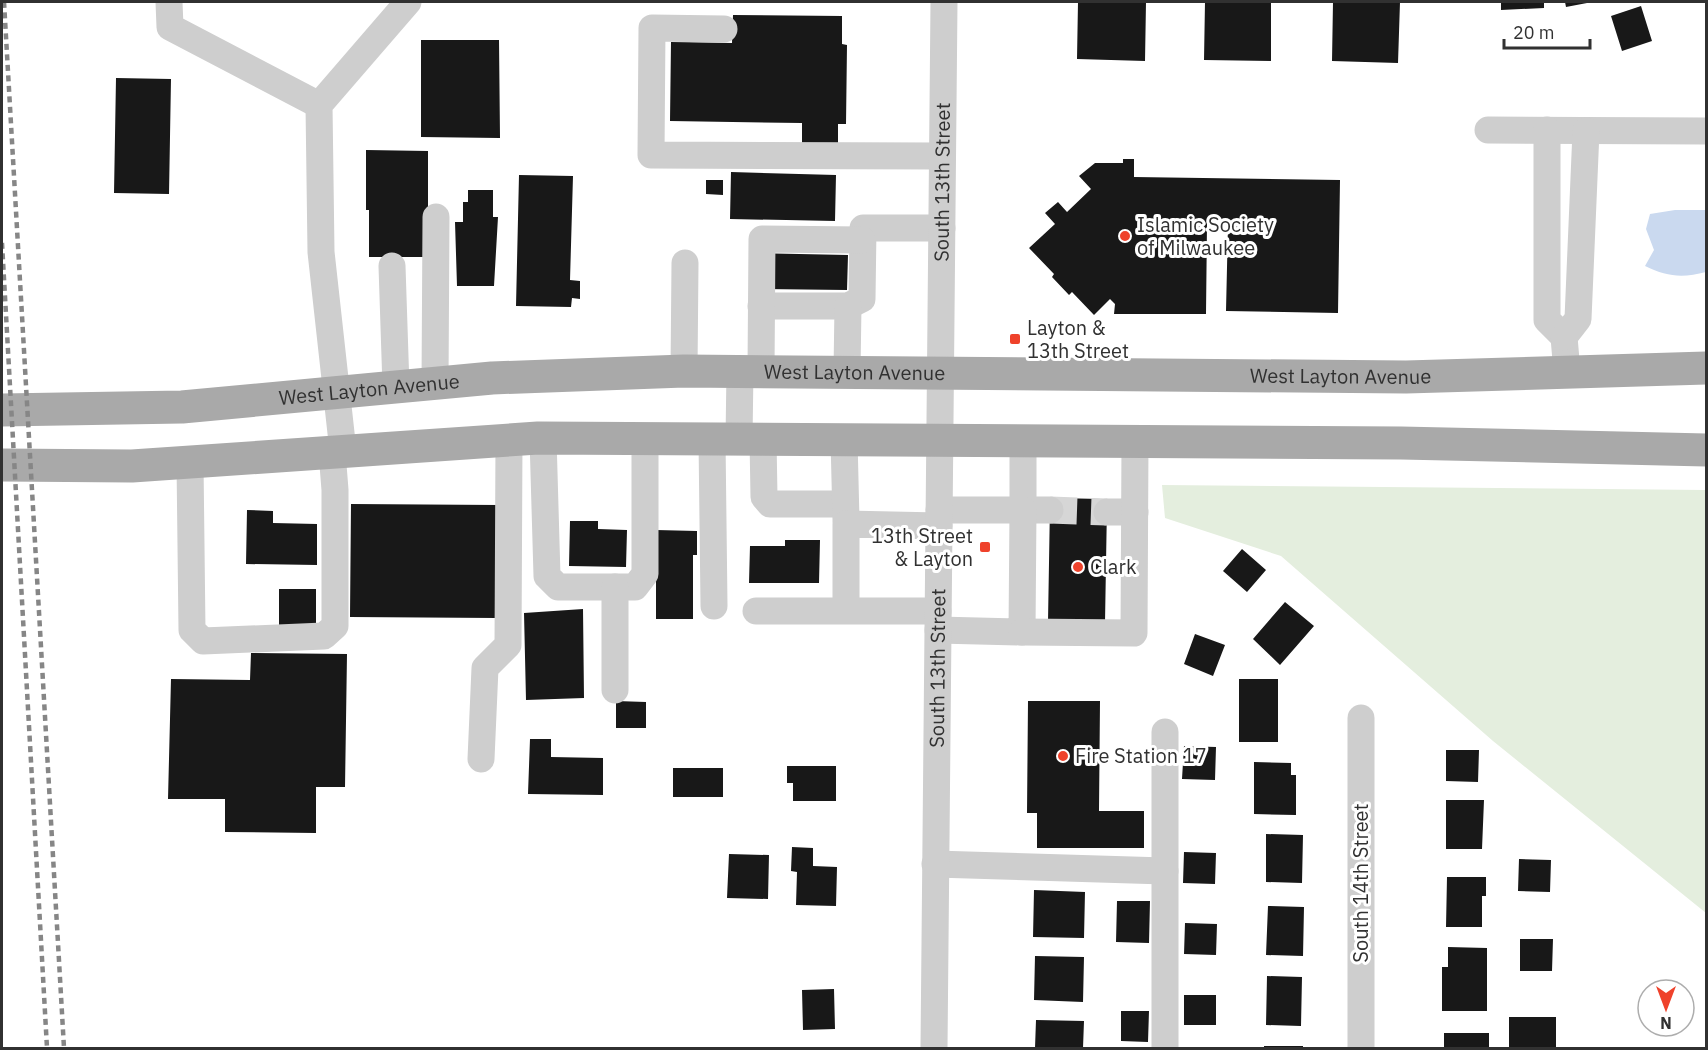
<svg xmlns="http://www.w3.org/2000/svg" width="1708" height="1050" viewBox="0 0 1708 1050" font-family="'IBM Plex Sans',sans-serif">
	<style>
		.green { fill: #e4eede }
		.water { fill: #cad9ef }
		.building { fill: #181818 }
		.lines { fill: none; stroke-linecap: round; stroke-linejoin: round }
		.minor-tunnel { stroke: #d6d6d6; stroke-width: 27; stroke-dasharray: 27 14; stroke-linecap: butt }
		.minor { stroke: #cecece; stroke-width: 27 }
		.major { stroke: #a9a9a9; stroke-width: 33 }
		.rail { stroke: #868686; stroke-width: 4.5; stroke-dasharray: 6 4.5; stroke-linecap: butt }
		.poi-dot { fill: #ef422b; stroke: #fff; stroke-width: 2 }
		.labels { text-anchor: middle; stroke-width: 6; stroke-linejoin: round; paint-order: stroke }
		.street-label { font-size: 20px; fill: #313131; stroke: #fff }
		.poi-label { font-size: 20px; fill: #313131; stroke: #fff; text-anchor: start }
	</style>
	<rect width="100%" height="100%" fill="#fff"/>
	<path class="green" d="M1162,485L1706,490V913L1493,741L1281,556L1165,518Z"/>
	<path class="water" d="M1675,210H1706V272C1683,278 1667,277 1645,266L1654,250L1646,229L1650,214Z"/>
	<path class="building" d="M1078,2H1146L1145,61L1077,59Z
		M1205,2H1271V61L1204,60Z
		M1333,2H1400L1398,63L1332,61Z
		M1501,2H1544V8L1501,10Z
		M1565,2H1587V3L1566,7Z
		M1641,6L1652,41L1622,51L1611,16Z
		M733,15L842,16V44L847,45L846,124H838V145L802,144V123L670,121L671,42L732,43Z
		M421,40H499L500,138L421,137Z
		M116,78L171,79L169,194L114,193Z
		M366,150L428,151V257H369V210H366Z
		M1123,159H1134V177L1340,180L1338,313L1226,311L1228,224H1207L1206,314H1114L1115,304L1110,299L1094,315L1072,292L1069,295L1052,277L1054,274L1029,248L1055,224L1045,213L1058,202L1067,212L1091,189L1079,176L1095,163H1123Z
		M731,172L836,175L835,221L730,219Z
		M519,175L573,176L570,280L580,281V299L572,298L571,307L516,306Z
		M706,180H723V195L706,194Z
		M468,190H493V217H498L494,286H457L455,222H463V202H468Z
		M752,253L848,255L847,290L751,289Z
		M1056,498L1101,499L1107,505L1105,623L1048,622L1050,504Z
		M351,504L498,505L497,618L350,617Z
		M247,510L273,511V523L317,524V565L246,564Z
		M570,521H598V529L627,530L626,567L569,566Z
		M656,530L697,531V555H693V619H656Z
		M785,540H820L819,583H749L750,546H785Z
		M1242,549L1266,570L1247,592L1223,571Z
		M279,589H316V631H279Z
		M1285,602L1314,626L1280,665L1253,639Z
		M583,609L584,698L526,700L524,613Z
		M1195,634L1225,645L1213,676L1184,664Z
		M251,653L347,654L345,787H316V833L225,832V799H168L171,679L250,680Z
		M1239,679H1278V742H1239Z
		M616,701L646,702V728H616Z
		M1028,701H1100L1099,811H1144V848H1037V813H1027Z
		M530,739H551V757L603,758V795L528,794Z
		M1184,746L1216,747L1215,780L1182,779Z
		M1446,750H1479L1478,782L1446,781Z
		M1254,762L1291,763V775H1296V815L1254,814Z
		M787,766H836V801H793V783H787Z
		M673,768H723V797H673Z
		M1446,800H1484L1482,849H1446Z
		M1266,834L1303,835L1302,883L1266,882Z
		M792,847L813,848V866L837,867L836,906L796,905L797,872L791,871Z
		M1184,852L1216,853L1215,884L1183,883Z
		M729,854L769,855L768,899L727,898Z
		M1519,859L1551,860L1550,892L1518,891Z
		M1447,877H1486V896H1482V927H1446Z
		M1034,890L1085,892L1084,938L1033,937Z
		M1117,901H1150L1149,943L1116,942Z
		M1268,906L1304,907L1303,956L1266,955Z
		M1185,923L1217,924L1216,955L1184,954Z
		M1520,939H1553L1552,971H1520Z
		M1448,947L1487,948V1011H1442V967H1448Z
		M1035,956L1084,957L1083,1002L1034,1000Z
		M1267,976L1302,977L1301,1026L1266,1025Z
		M834,989L835,1029L803,1030L802,990Z
		M1184,995H1216V1025H1184Z
		M1121,1011H1149L1148,1042L1121,1041Z
		M1509,1017H1556V1047L1509,1048Z
		M1036,1020L1084,1021L1083,1048H1035Z
		M1444,1033H1489V1048H1444Z
		M1264,1046H1303V1048H1264Z"/>
	<g class="lines">
		<path class="minor-tunnel" d="M1050,510L1107,512"/>
		<g class="minor">
			<path d="M169,2L170,27L319,105"/>
			<path d="M724,29L652,28L651,155L942,156"/>
			<path d="M1488,130L1706,131"/>
			<path d="M1547,130V320L1564,337L1567,372"/>
			<path d="M392,266L396,387"/>
			<path d="M761,306H848L862,299L863,228H942"/>
			<path d="M1564,337L1578,319L1586,131"/>
			<path d="M761,370L762,239L862,240"/>
			<path d="M684,371L685,263"/>
			<path d="M847,371L848,306"/>
			<path d="M435,384L436,217"/>
			<path d="M543,438L547,576L558,587H635L645,574V439"/>
			<path d="M712,439L714,606"/>
			<path d="M739,439L740,370"/>
			<path d="M763,439L764,497L770,504H845"/>
			<path d="M844,439L846,520"/>
			<path d="M1023,440V510H1050"/>
			<path d="M343,451L321,252L319,105L408,2"/>
			<path d="M190,462L192,630L203,641L324,636L335,626V490L332,452"/>
			<path d="M1107,512H1135"/>
			<path d="M846,610V524L939,526"/>
			<path d="M756,611H938"/>
			<path d="M938,630L1022,632L1023,510H939"/>
			<path d="M1022,632L1134,633L1135,442"/>
			<path d="M615,690V587"/>
			<path d="M481,759L485,668L508,645L509,440"/>
			<path d="M935,864L1165,871"/>
			<path id="s1" d="M934,1048L944,2"/>
			<path d="M1165,1048V732"/>
			<path d="M1361,1048V718"/>
		</g>
		<g class="major">
			<path id="s2" d="M2,410L182,407L492,378L684,371L1406,377L1706,368"/>
			<path d="M2,465L132,466L538,438L1401,443L1706,450"/>
		</g>
		<path class="rail" d="M4,2L64,1048
			M2,243L47,1048"/>
	</g>
	<g class="poi-dot">
		<circle cx="1125" cy="236" r="6"/>
		<rect x="1009" y="333" width="12" height="12" rx="3"/>
		<rect x="979" y="541" width="12" height="12" rx="3"/>
		<circle cx="1078" cy="567" r="6"/>
		<circle cx="1063" cy="756" r="6"/>
	</g>
	<g class="labels">
		<g class="street-label">
			<text dy="7" stroke="none"><textPath href="#s1" startOffset="866">South 13th Street</textPath></text>
			<text dy="7" stroke="none"><textPath href="#s2" startOffset="854">West Layton Avenue</textPath></text>
			<text dy="7" stroke="none"><textPath href="#s2" startOffset="1340">West Layton Avenue</textPath></text>
			<text dy="7" stroke="none"><textPath href="#s2" startOffset="368">West Layton Avenue</textPath></text>
			<text dy="7" stroke="none"><textPath href="#s1" startOffset="380">South 13th Street</textPath></text>
			<text transform="translate(1361 883) rotate(-90)" y="7">South 14th Street</text>
		</g>
		<g class="poi-label">
			<text x="1137" y="232">Islamic Society<tspan x="1137" dy="23">of Milwaukee</tspan></text>
			<text x="1027" y="335">Layton &amp;<tspan x="1027" dy="23">13th Street</tspan></text>
			<text x="973" y="543" text-anchor="end">13th Street<tspan x="973" dy="23">&amp; Layton</tspan></text>
			<text x="1090" y="574">Clark</text>
			<text x="1075" y="763">Fire Station 17</text>
		</g>
	</g>
	<rect width="1708" height="1050" fill="none" stroke="#313131" stroke-width="6"/>
	<g transform="translate(1666 1008) rotate(180)"><circle r="28" fill="#ffffff" stroke="#adadad" stroke-width="1.5"/>
	<path d="M0-4.5L10 22L0 15L-10 22Z" fill="#ef422b"/>
	<text y="-9" font-size="16" font-weight="bold" text-anchor="middle" fill="#313131">N</text>
	</g>
	<path d="M1504 39v9h86v-9" fill="none" stroke="#313131" stroke-width="3"/>
	<text x="1513" y="39" font-size="18" fill="#313131" stroke="#ffffff" stroke-width="4.5" paint-order="stroke">20 m</text>
</svg>
